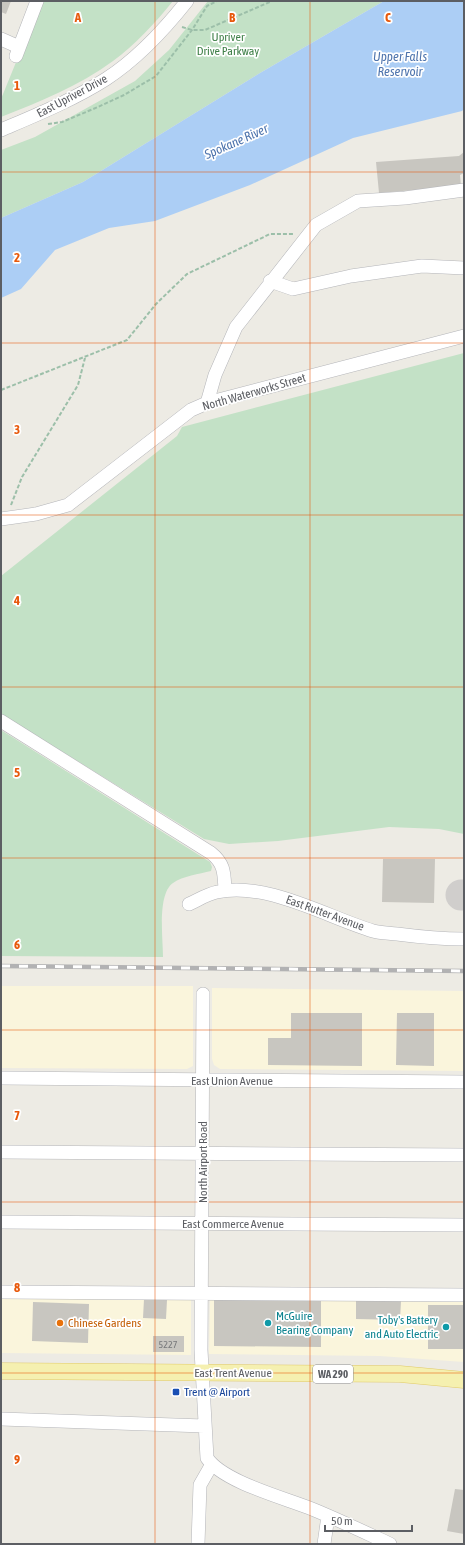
<svg xmlns="http://www.w3.org/2000/svg" width="465" height="1545" viewBox="0 0 465 1545" font-family="'Asap Condensed',sans-serif">
	<style>
		.commercial { fill: #faf5dc }
		.green { fill: #c3e1c6 }
		.water { fill: #accef5 }
		.lines { fill: none; stroke-linecap: round; stroke-linejoin: round }
		.taxiway { stroke: #d0cecc; stroke-width: 31 }
		.building { fill: #c8c6c0 }
		.minor-casing { stroke: #b4b5b9; stroke-width: 14 }
		.major-casing { stroke: #e1ca69; stroke-width: 17 }
		.path { stroke: #9cbfa9; stroke-width: 2; stroke-dasharray: 4 2; stroke-linecap: butt }
		.minor { stroke: #fff; stroke-width: 13 }
		.major { stroke: #f5f0b0; stroke-width: 16 }
		.rail-casing { stroke: #b2b2b3; stroke-width: 4.5 }
		.rail { stroke: #fff; stroke-width: 3; stroke-dasharray: 9; stroke-linecap: butt }
		.grid { fill: none; stroke: #e8590c; stroke-width: 1; stroke-opacity: 0.55 }
		.food-dot { fill: #e8710a; stroke: #fff; stroke-width: 1.5 }
		.culture-dot { fill: #0f9aa8; stroke: #fff; stroke-width: 1.5 }
		.transit-dot { fill: #1a4fb4; stroke: #fff; stroke-width: 1.5 }
		.labels { text-anchor: middle; stroke-width: 3.5; stroke-linejoin: round; paint-order: stroke }
		.number-label { font-size: 10px; fill: #77787a }
		.shield { fill: #fff; stroke: #8d8e92; stroke-width: 1 }
		.shield-label { font-size: 11px; font-weight: bold; fill: #5c5e63 }
		.park-label { font-size: 12px; fill: #3e7f47; stroke: #fff }
		.street-label { font-size: 12px; fill: #5c5e63; stroke: #fff }
		.culture-label { font-size: 12px; fill: #0d838f; stroke: #fff; text-anchor: start }
		.food-label { font-size: 12px; fill: #c56008; stroke: #fff; text-anchor: start }
		.transit-label { font-size: 12px; fill: #164399; stroke: #fff; text-anchor: start }
		.water-label { font-size: 13px; font-style: italic; fill: #4e74ad; stroke: #fff }
		.grid-label { font-size: 13px; text-anchor: middle; font-weight: bold; fill: #e8590c; stroke: #fff; stroke-width: 3.5; stroke-linejoin: round; paint-order: stroke }
	</style>
	<rect width="100%" height="100%" fill="#edebe4"/>
	<path class="commercial" d="M1,986H193V1066L187,1069L1,1068Z
		M212,988L464,991V1071L220,1069L214,1065L212,1059Z
		M1,1296L191,1297V1355L1,1353Z
		M210,1297L464,1299V1362L380,1356L209,1354Z"/>
	<path class="green" d="M41,1H173C156,22 134,46 113,61C79,86 39,102 1,117V99Z
		M208,1H384L260,73L83,182L1,218V150L35,137L135,81L169,50Z
		M464,353V834L439,829L389,827L278,841L229,844L204,839L1,714V576L177,436L182,427Z
		M1,730L210,862L212,867L211,871C199,874 183,876 173,883C157,894 163,939 163,957L1,956Z"/>
	<path class="water" d="M384,1H464V109L462,111L353,138L250,185L155,221L109,228L55,250L21,289L1,298V218L83,182L260,73Z"/>
	<g class="lines">
		<path class="taxiway" d="M461,895H464"/>
	</g>
	<path class="building" d="M1,1H11L6,14L1,12Z
		M464,152V173L460,175L461,186L379,193L376,162L459,156Z
		M383,859H435L434,903L382,902Z
		M291,1013H362V1066L268,1065V1038H291Z
		M397,1013H434V1066L396,1065Z
		M144,1299L167,1300L166,1319L143,1318Z
		M214,1299H321V1347L214,1346Z
		M356,1300L401,1301L400,1320L356,1319Z
		M33,1302L89,1304L88,1343L32,1341Z
		M428,1305H464V1349H428Z
		M153,1336H184V1352H153Z
		M455,1489L464,1490V1534L447,1531Z"/>
	<g class="lines">
		<g class="minor-casing">
			<path id="minor" d="M1,39L19,47
				M16,56L37,1
				M1,130C36,115 73,100 106,79C137,59 164,30 187,1
				M270,281L293,289L351,276L422,266L464,268
				M207,403L215,375L236,327L316,225L358,201L405,198L464,190
				M1,519L36,514L68,505L191,410L207,403L464,336
				M1,721L211,853C225,864 224,874 225,890
				M189,904C198,900 207,894 217,892C266,881 327,917 373,931C380,933 389,933 397,934C420,937 441,939 464,939
				M203,994L201,1350L207,1458C223,1482 285,1498 312,1509C339,1520 364,1532 390,1544
				M1,1078L464,1082
				M1,1152L464,1155
				M1,1222L464,1225
				M1,1292L464,1295
				M1,1419L204,1426
				M198,1544L200,1485L212,1464
				M324,1544L328,1516"/>
		</g>
		<g class="major-casing">
			<path id="major" d="M1,1371L400,1374L464,1380"/>
		</g>
		<path class="path" d="M182,27L192,30H205L272,1
			M48,124L62,122L98,107L124,95L156,76L192,30L207,6L217,1
			M1,390L127,340L156,304L187,274L270,234H293
			M11,505L22,477L78,385L85,358"/>
		<use href="#minor" class="minor"/>
		<use href="#major" class="major"/>
		<g class="rail-casing">
			<path id="rail" d="M1,966L464,971"/>
		</g>
		<use href="#rail" class="rail"/>
	</g>
	<path class="grid" d="M155,1V1544M310,1V1544M1,172H464M1,343H464M1,515H464M1,687H464M1,858H464M1,1030H464M1,1202H464M1,1373H464"/>
	<circle class="food-dot" cx="60" cy="1323" r="4"/>
	<g class="culture-dot">
		<circle cx="268" cy="1323" r="4"/>
		<circle cx="446" cy="1327" r="4"/>
	</g>
	<rect class="transit-dot" x="172" y="1388" width="8" height="8" rx="2"/>
	<g class="labels">
		<g class="number-label">
			<text x="168" y="1348">5227</text>
		</g>
		<rect class="shield" x="313" y="1365" width="40" height="18" rx="3"/>
		<g class="shield-label">
			<text x="333" y="1378">WA 290</text>
		</g>
		<g class="park-label">
			<text x="228" y="41">Upriver<tspan x="228" dy="14">Drive Parkway</tspan></text>
		</g>
		<g class="street-label">
			<text transform="translate(72 96) rotate(-28)" y="4">East Upriver Drive</text>
			<text transform="translate(254 392) rotate(-16)" y="4">North Waterworks Street</text>
			<text transform="translate(325 913) rotate(20)" y="4">East Rutter Avenue</text>
			<text x="232" y="1085">East Union Avenue</text>
			<text transform="translate(203 1162) rotate(-90)" y="4">North Airport Road</text>
			<text x="233" y="1228">East Commerce Avenue</text>
			<text x="233" y="1377">East Trent Avenue</text>
		</g>
		<g class="culture-label">
			<text x="276" y="1320">McGuire<tspan x="276" dy="14">Bearing Company</tspan></text>
			<text x="438" y="1324" text-anchor="end">Toby's Battery<tspan x="438" dy="14">and Auto Electric</tspan></text>
		</g>
		<g class="food-label">
			<text x="68" y="1327">Chinese Gardens</text>
		</g>
		<g class="transit-label">
			<text x="184" y="1396">Trent @ Airport</text>
		</g>
		<g class="water-label">
			<text x="400" y="61">Upper Falls<tspan x="400" dy="15">Reservoir</tspan></text>
			<text transform="translate(236 141) rotate(-24)" y="5">Spokane River</text>
		</g>
	</g>
	<g class="grid-label">
		<text x="78" y="22">A</text>
		<text x="232" y="22">B</text>
		<text x="388" y="22">C</text>
		<text x="17" y="90">1</text>
		<text x="17" y="262">2</text>
		<text x="17" y="434">3</text>
		<text x="17" y="605">4</text>
		<text x="17" y="777">5</text>
		<text x="17" y="949">6</text>
		<text x="17" y="1120">7</text>
		<text x="17" y="1292">8</text>
		<text x="17" y="1464">9</text>
	</g>
	<rect width="465" height="1545" fill="none" stroke="#5c5e63" stroke-width="4"/>
	<path d="M325 1525v6h87v-6" fill="none" stroke="#5c5e63" stroke-width="2"/>
	<text x="331" y="1525" font-size="12" fill="#5c5e63" stroke="#ffffff" stroke-width="3" paint-order="stroke">50 m</text>
</svg>
